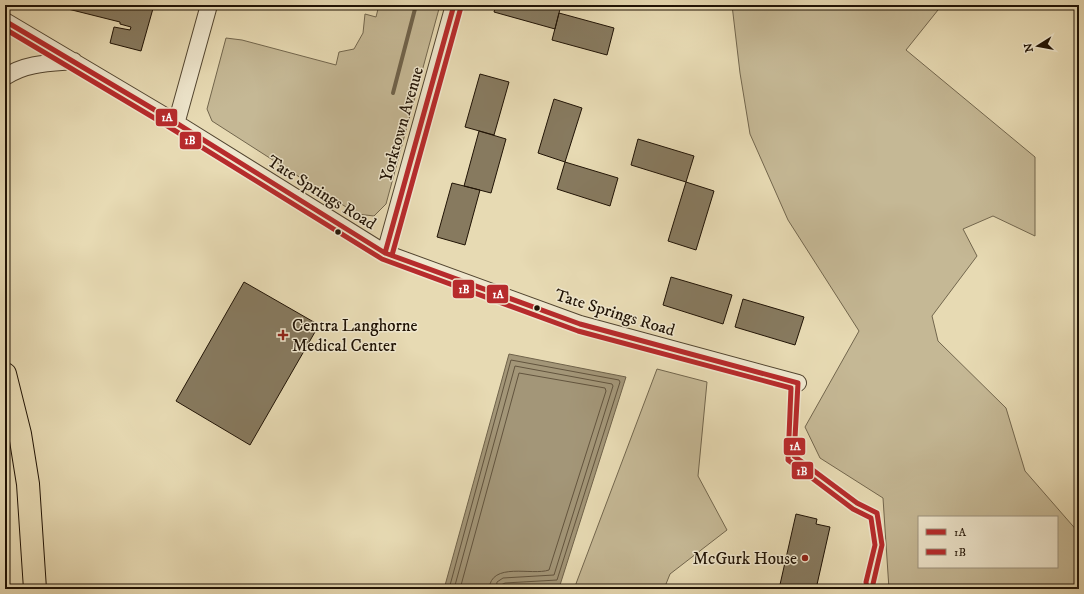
<svg xmlns="http://www.w3.org/2000/svg" width="1084" height="594" viewBox="0 0 1084 594" font-family="'IM FELL DW Pica',serif">
	<style>
		.green { fill: #c5b895; stroke: #72664d; fill-rule: evenodd }
		.water { fill: #a39678; stroke: #6f624a }
		.lines { fill: none; stroke-linecap: round; stroke-linejoin: round }
		.shore { stroke: #62543e; stroke-width: 1 }
		.stream { stroke: #6f624a; stroke-width: 4 }
		.building { fill: #877a5f; stroke: #201305 }
		.street-casing { stroke: #524530; stroke-width: 18 }
		.primary-casing { stroke: #201305; stroke-width: 24 }
		.street { stroke: #efe7ce; stroke-width: 16 }
		.primary { stroke: #e7dab3; stroke-width: 22 }
		.bus-1-casing { stroke: #efe7ce; stroke-width: 8 }
		.bus-2-casing { stroke: #efe7ce; stroke-width: 8 }
		.bus-1 { stroke: #b72b2c; stroke-width: 5 }
		.bus-2 { stroke: #b72b2c; stroke-width: 5 }
		.bus-dot { fill: #201305; stroke: #efe7ce; stroke-width: 1.5 }
		.poi-dot { fill: #8f2418; stroke: #efe7ce; stroke-width: 1.5 }
		.labels { text-anchor: middle; stroke-width: 3; stroke-linejoin: round; paint-order: stroke }
		.street-label { font-size: 17px; fill: #201305; stroke: #efe7ce }
		.poi-label { font-size: 17px; fill: #201305; stroke: #efe7ce; text-anchor: start }
		.line-badge { stroke: #efe7ce; stroke-width: 1.5 }
		.badge-label { font-size: 11px; text-anchor: middle; font-weight: bold; fill: #fff }
	</style>
	<rect width="100%" height="100%" fill="#e7dab3"/>
	<filter id="stains"><feTurbulence type="fractalNoise" baseFrequency=".005" numOctaves="4"/><feColorMatrix values="0 0 0 0 .2 0 0 0 0 .09 0 0 0 0 .02 0 0 0 .5 -.17"/></filter>
	<radialGradient id="worn" r=".72"><stop offset=".6" stop-color="#630" stop-opacity="0"/><stop offset="1" stop-color="#630" stop-opacity=".3"/></radialGradient>
	<path class="green" d="M379,5H440L386,204L374,216L357,214L212,121L207,109L226,38L242,40L336,65L339,52L354,49L363,33L365,14L376,17Z
		M732,5H942L906,50L1035,157V236L993,216L963,229L977,256L932,316L938,341L1006,408L1025,471L1079,533V589H889L883,498L820,458L805,427L859,331L788,220L750,134L740,73ZM919,517H1057V567H919Z
		M657,369L707,382L698,476L727,530L670,574L664,589H574Z"/>
	<path class="water" d="M509,354L626,377L560,585L444,589Z"/>
	<g class="lines">
		<path class="shore" d="M449,589L511,360L619,380L620,382L557,580L505,583L501,585V589
			M454,589L515,366L612,384L613,386L554,575L503,578L497,582L496,589
			M460,589L519,373L605,388L606,391L549,570C532,576 491,561 489,589"/>
		<path class="stream" d="M393,93L416,5"/>
	</g>
	<path class="building" d="M60,5H154L141,51L110,43L114,27L130,30L131,27L120,24V22L60,7Z
		M496,5H561L555,29L494,12Z
		M559,13L614,28L607,55L552,40Z
		M480,74L509,82L494,135L465,127Z
		M554,99L582,108L565,162L538,153Z
		M479,131L506,139L491,193L464,186Z
		M638,139L694,156L686,182L631,165Z
		M565,162L618,178L610,206L557,189Z
		M686,182L714,191L696,250L668,241Z
		M452,183L480,190L465,245L437,237Z
		M671,277L732,295L723,324L663,305Z
		M244,282L319,325L250,445L176,401Z
		M743,299L804,317L795,345L735,327Z
		M796,514L817,519L816,524L830,527L816,589H779Z"/>
	<g class="lines">
		<g class="street-casing">
			<path id="street" d="M5,21L165,116L385,253L580,324L798,383
				M5,77C25,63 50,63 74,61
				M176,124L209,5
				M385,253L454,5"/>
		</g>
		<g class="primary-casing">
			<path id="primary" d="M5,374L20,434L28,484L35,589"/>
		</g>
		<use href="#street" class="street"/>
		<use href="#primary" class="primary"/>
		<g class="bus-1-casing">
			<path id="bus-1" d="M5,21L165,116L385,253L580,324L798,383L794,456L857,503L877,513L882,545L873,584L874,589
				M385,253L454,5"/>
		</g>
		<g class="bus-2-casing">
			<path id="bus-2" d="M5,29L161,122L382,259L578,331L791,388L788,460L853,509L871,518L875,545L866,582L867,589
				M392,255L461,7"/>
		</g>
		<use href="#bus-1" class="bus-1"/>
		<use href="#bus-2" class="bus-2"/>
	</g>
	<g class="bus-dot">
		<circle cx="338" cy="232" r="3.5"/>
		<circle cx="537" cy="308" r="3.5"/>
	</g>
	<g class="poi-dot">
		<path d="M281 329h4v4h4v4h-4v4h-4v-4h-4v-4h4z"/>
		<circle cx="805" cy="558" r="4"/>
	</g>
	<g class="labels">
		<g class="street-label">
			<text transform="translate(401 124) rotate(-74)" y="6">Yorktown Avenue</text>
			<text transform="translate(322 192) rotate(32)" y="6">Tate Springs Road</text>
			<text transform="translate(615 312) rotate(17)" y="6">Tate Springs Road</text>
		</g>
		<g class="poi-label">
			<text x="292" y="331">Centra Langhorne<tspan x="292" dy="20">Medical Center</tspan></text>
			<text x="797" y="564" text-anchor="end">McGurk House</text>
		</g>
	</g>
	<g class="line-badge">
		<rect x="155" y="108" width="23" height="19" rx="4" fill="#b72b2c"/>
		<rect x="179" y="131" width="23" height="19" rx="4" fill="#b72b2c"/>
		<rect x="452" y="279" width="23" height="20" rx="4" fill="#b72b2c"/>
		<rect x="486" y="284" width="23" height="20" rx="4" fill="#b72b2c"/>
		<rect x="783" y="437" width="23" height="19" rx="4" fill="#b72b2c"/>
		<rect x="791" y="461" width="23" height="19" rx="4" fill="#b72b2c"/>
	</g>
	<g class="badge-label">
		<text x="167" y="121">1A</text>
		<text x="190" y="144">1B</text>
		<text x="464" y="293">1B</text>
		<text x="498" y="298">1A</text>
		<text x="795" y="450">1A</text>
		<text x="802" y="475">1B</text>
	</g>
	<rect width="1084" height="594" fill="none" stroke="#e7dab3" stroke-width="20"/>
	<rect x="6" y="6" width="1072" height="582" fill="none" stroke="#201305" stroke-width="2"/>
	<rect x="10" y="10" width="1064" height="574" fill="none" stroke="#201305"/>
	<rect x="918" y="516" width="140" height="52" fill="#efe7ce" stroke="#9c927e"/>
	<rect x="926" y="529" width="20" height="6" fill="#b72b2c" stroke="#9c927e"/>
	<text x="954" y="536" font-size="12" fill="#201305">1A</text>
	<rect x="926" y="549" width="20" height="6" fill="#b72b2c" stroke="#9c927e"/>
	<text x="954" y="556" font-size="12" fill="#201305">1B</text>
	<g transform="translate(1038 46) rotate(259)" stroke="#efe7ce" stroke-width="3" paint-order="stroke">
	<path d="M0-3L7 15L0 10L-7 15Z" fill="#201305"/>
	<text y="-6" font-size="11" font-weight="bold" text-anchor="middle" fill="#201305">N</text>
	</g>
	<rect width="100%" height="100%" filter="url(#stains)"/>
	<rect width="100%" height="100%" fill="url(#worn)"/>
</svg>
